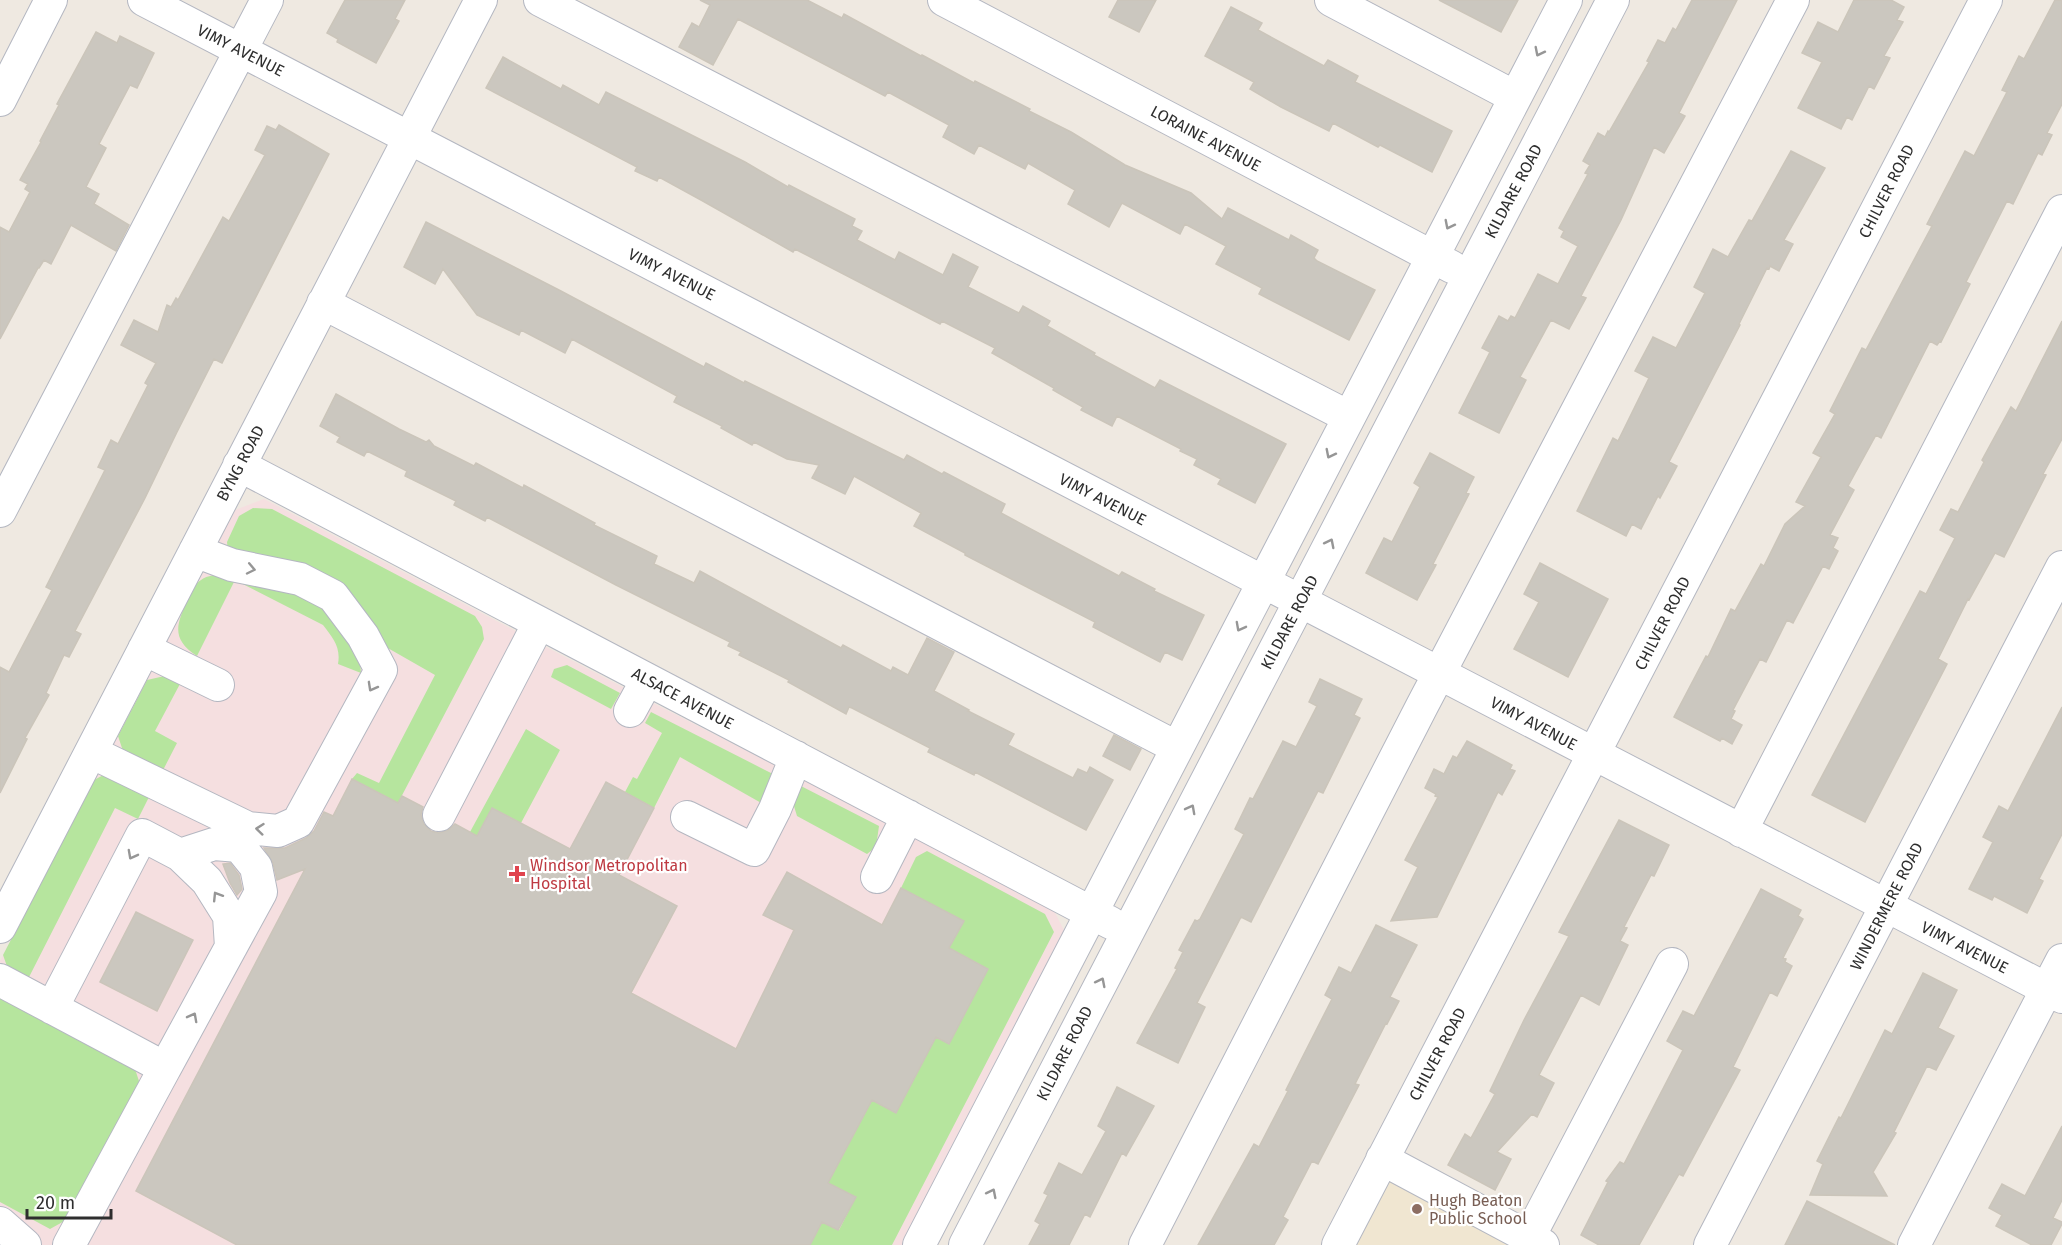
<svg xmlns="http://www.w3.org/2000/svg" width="2062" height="1245" viewBox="0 0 2062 1245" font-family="'Fira Sans',sans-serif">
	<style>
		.education { fill: #f0e6d1 }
		.medical { fill: #f5dfe0 }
		.green { fill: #b6e59e }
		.building { fill: #cbc7bf; stroke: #cbc5ba; stroke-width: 1.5 }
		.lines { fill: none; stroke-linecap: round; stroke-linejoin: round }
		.minor-casing { stroke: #b4b7c1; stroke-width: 34 }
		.minor { stroke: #fff; stroke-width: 32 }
		.oneway { stroke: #969696 }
		.health-dot { fill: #e0444e; stroke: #fff; stroke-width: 2 }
		.education-dot { fill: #8d6e63; stroke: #fff; stroke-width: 2 }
		.labels { text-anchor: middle; stroke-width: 4.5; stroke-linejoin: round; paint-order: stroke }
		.street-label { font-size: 16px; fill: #2e2e2e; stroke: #fff }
		.health-label { font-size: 16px; fill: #be3a42; stroke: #fff; text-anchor: start }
		.education-label { font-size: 16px; fill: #785e54; stroke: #fff; text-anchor: start }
	</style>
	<rect width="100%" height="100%" fill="#efe9e1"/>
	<path class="education" d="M1392,1173L1529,1245H1355Z"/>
	<path class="medical" d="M264,499L655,704L1052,907L1065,932L902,1245H0V961L235,510Z"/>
	<path class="green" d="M253,508L272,509L475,616L482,627L484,639L398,803L352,779L357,773L379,783L435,675L386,647L360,618L228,552L227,542L239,516Z
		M224,574L276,585L328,606L360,661L361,673L338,664C341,647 333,638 323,625L235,580L197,656C171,639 176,624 188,600C192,593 195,583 201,580C208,575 216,575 224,574Z
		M567,665L620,693L611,709L551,677L554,669Z
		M169,675L181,682L155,731L177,743L160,776L125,757L118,736L147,680Z
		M651,712L775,775L763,804L680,757L654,808L625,792L633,777L637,779L662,733L645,723Z
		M526,729L560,750L521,823L492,808L477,836L470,832Z
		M111,771L154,787L138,819L115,808L26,983L9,972L3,955L94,780Z
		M799,785L879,826L876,847L867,854L797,816L793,803Z
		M927,851L1045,914L1054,932L892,1245H810L822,1222L839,1230L855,1198L828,1183L872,1100L896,1113L926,1056L912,1025L949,1044L988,969L949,948L963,921L901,888L916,857Z
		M0,993L132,1060L141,1087L68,1219L50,1229L0,1202Z"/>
	<path class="building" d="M345,0H405L395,19L399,21L376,63L337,42L338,39L327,33Z
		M700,0H807L842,18L844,14L921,56L922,55L974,83L975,81L1030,109L1029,111L1071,132L1125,165L1191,193L1222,219L1228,208L1289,240L1291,235L1318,250L1314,258L1317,261L1375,290L1349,340L1259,294L1262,288L1216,264L1226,246L1185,224L1180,234L1122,203L1109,227L1068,204L1075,190L1028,163L1025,169L979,145L974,154L943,137L949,125L888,92L885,96L738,19L713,65L679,47L692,23L699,27L710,5Z
		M1118,0H1156L1139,32L1109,17Z
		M1439,0H1518L1501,32Z
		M1692,0H1737L1679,113L1685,116L1664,153L1654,147L1621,220L1581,296L1586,298L1569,329L1551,320L1520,377L1526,380L1499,433L1459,413L1490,352L1482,348L1499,316L1508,321L1511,316L1515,318L1538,274L1558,284L1578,246L1561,237L1564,231L1559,228L1588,174L1585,173L1590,165L1583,161L1598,133L1605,137L1608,131L1609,132L1649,62L1647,61L1658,40L1665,43L1673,28L1676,30Z
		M1854,0H1891L1904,7L1897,20L1903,22L1884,56L1890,58L1874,89L1869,86L1852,120L1847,117L1841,129L1798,108L1822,62L1802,53L1818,22L1838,32Z
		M2055,0H2062V104L2047,133L2052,135L2042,155L2038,153L2013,204L2007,201L1966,282L1970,284L1941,342L1940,341L1937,345L1930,341L1881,438L1876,435L1848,486L1854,490L1830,535L1838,538L1833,548L1838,551L1829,569L1823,566L1793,623L1787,620L1766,662L1760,659L1733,710L1735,711L1731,719L1742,725L1732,744L1722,738L1720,741L1674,717L1706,656L1708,657L1731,609L1735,611L1761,564L1764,566L1785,524L1805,506L1796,502L1821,457L1813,453L1835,414L1830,411L1862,348L1866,350L1932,226L1927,224L1965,151L1974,156L2007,92L2002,90L2019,56L2024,59Z
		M1231,7L1262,23L1258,30L1324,66L1328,60L1358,76L1355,82L1452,131L1432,172L1380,145L1378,147L1333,123L1329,131L1281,107L1250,89L1254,82L1205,56Z
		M96,32L117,43L120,36L154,53L137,88L130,85L99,144L106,148L86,187L99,194L94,204L129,225L116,251L71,225L51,264L44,260L39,268H38L0,339V227L9,232L30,192L25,189L28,184L20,180L41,142L40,141L59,105L57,104Z
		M503,57L561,89L563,85L599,105L606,92L745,162L788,187L789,185L855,219L852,226L862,231L857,240L895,260L899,252L943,275L953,254L978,267L968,287L1019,313L1023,306L1050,321L1047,326L1095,353L1094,355L1155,388L1160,380L1286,444L1255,503L1218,484L1221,479L1194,465L1197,459L1180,451L1181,449L1117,416L1112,426L1081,410L1083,407L1053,390L1054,388L992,353L995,348L942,321L940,324L795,249L793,252L701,200L659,177L657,181L635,171L637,167L486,88Z
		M279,125L329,154L222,363L214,359L177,432L145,498L75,631L81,634L69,657L64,655L46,693L49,695L25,738L27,739L0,793V667L9,672L52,590L46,587L105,470L98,467L111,440L118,444L148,385L145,383L156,363L121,345L134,320L158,332L167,305L171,307L176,298L178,300L223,217L229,221L265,155L255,150L267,126L276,130Z
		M1791,151L1825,168L1784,240L1793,244L1779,271L1770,266L1769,269L1767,268L1739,324L1740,325L1669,462L1677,466L1660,498L1658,496L1641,529L1632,524L1626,536L1577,511L1613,438L1618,441L1649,378L1635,371L1653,337L1676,348L1705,293L1694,287L1713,249L1728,257L1749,220L1752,221Z
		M426,222L559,290L704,367L706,363L744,383L745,381L904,460L907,455L942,474L944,472L1005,504L1001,513L1119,576L1122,572L1155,589L1154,591L1204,615L1182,660L1165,652L1160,662L1093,627L1095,622L965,555V553L914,526L921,513L854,476L845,494L812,478L819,465L787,459L754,442L752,445L721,428L722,426L674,402L677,396L572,339L565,353L521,330L519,335L477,315L443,269L435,284L404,267Z
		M2062,321V439L2043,474L2046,475L2004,557L1995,553L1969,600L1968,599L1938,659L1947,664L1865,822L1812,795L1920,591L1926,594L1955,538L1940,530L1951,509L1958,512L1984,462L1982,460L2011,407L2016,411Z
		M336,394L399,429L426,442L429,440L434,446L474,466L476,463L523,488L524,485L595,523L594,525L657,556L654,564L694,583L700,571L841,648L843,645L891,671L893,667L908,675L927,638L954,652L934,691L969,710L968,711L1014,734L1008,745L1073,778L1078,769L1087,773L1090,767L1113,780L1086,830L975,772L974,775L928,752L930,748L852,708L849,707L846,714L788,682L789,680L739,655L741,652L728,646L730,642L616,585L487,517L485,521L454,505L456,501L405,476L407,471L367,451L364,456L337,442L340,437L320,426Z
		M1430,453L1474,477L1466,493L1469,494L1433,564L1436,565L1417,600L1366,573L1384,538L1392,542L1420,487L1414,483Z
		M1540,563L1608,599L1568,677L1514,649L1539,602L1524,594Z
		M1320,679L1362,699L1354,715L1360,718L1323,793L1318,791L1251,922L1241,917L1197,1003L1205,1007L1178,1063L1137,1043L1177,969L1175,968L1183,952L1179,950L1195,920L1197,921L1200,919L1244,834L1235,829L1250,798L1253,799L1283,741L1296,747L1317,706L1309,702Z
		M2062,707V834L2039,879L2043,881L2027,913L1994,896L1992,900L1969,889L1993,842L1983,837L1999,806L2008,811Z
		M1114,735L1141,749L1130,770L1103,756Z
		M1467,741L1512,765L1510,769L1515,771L1502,795L1498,792L1437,917L1391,921L1418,867L1405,860L1438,797L1435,796L1436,794L1425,788L1434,769L1444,774L1453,756L1457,758Z
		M352,779L398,803L402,796L423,807L421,815L424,824L431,831L439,833L448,830L455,824L477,836L492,808L570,849L606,782L654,808L619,875L677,906L631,993L736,1049L794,930L763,915L787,872L882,925L901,888L964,921L949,948L988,969L949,1044L936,1037L896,1113L872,1100L828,1183L856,1197L838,1230L822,1222L810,1245H237L136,1191L305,869L277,880L273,863L264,848H285L306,838L314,831L324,812L333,816Z
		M1619,820L1669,845L1654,876L1651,875L1624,927L1627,928L1620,941L1628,945L1599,1005L1581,995L1539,1075L1554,1083L1537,1117L1532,1114L1497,1152L1511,1159L1495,1190L1448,1165L1465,1134L1471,1138L1495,1094L1490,1091L1524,1020L1569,936L1559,932Z
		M230,863L239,875L242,889L237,895L230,883L223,864Z
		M1761,889L1801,910L1798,916L1803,919L1783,958L1786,959L1785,962L1792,966L1777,996L1770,992L1733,1067L1740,1070L1683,1176L1679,1174L1639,1245H1599L1581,1235L1608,1182L1606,1181L1620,1162L1624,1164L1683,1050L1667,1041L1683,1011L1694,1016Z
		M136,912L193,940L157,1011L100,982Z
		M1376,925L1417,945L1390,997L1399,1001L1387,1024L1386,1023L1355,1084L1359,1085L1318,1164L1312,1161L1283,1217L1288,1220L1274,1245H1198L1254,1144L1259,1147L1288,1091L1286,1090L1302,1058L1332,999L1325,995L1339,967L1351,973Z
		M1923,973L1957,990L1938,1028L1954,1036L1936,1070L1927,1066L1894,1132L1896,1133L1873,1172L1887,1196L1810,1195L1823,1164L1817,1161L1839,1117L1841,1118L1885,1030L1892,1034Z
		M1117,1087L1154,1106L1126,1156L1122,1153L1090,1217L1085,1214L1069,1245H1029L1040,1224L1035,1221L1048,1195L1044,1193L1059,1163L1082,1175L1106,1131L1098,1126Z
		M2062,1126V1200L2053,1218L2062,1222V1224L2051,1245H2032L1996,1226L2002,1215L1989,1208L2002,1184L2025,1196Z
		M1807,1201L1895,1245H1785Z"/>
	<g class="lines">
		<g class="minor-casing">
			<path id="minor" d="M144,0L2062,997
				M540,0L1349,417
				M944,0L1452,267
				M1331,0L1515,97
				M0,100L51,0
				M323,303L1176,747
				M239,465L1111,923
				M0,511L267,0
				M144,649L218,685
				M630,711L647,680
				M91,752L248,828L278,831L298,822L381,670L363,636L333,596L300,579L232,565L195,551
				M439,815L539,623
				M687,817L754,850L775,809L796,757
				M1741,831L2062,211
				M180,855L207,881L229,916L231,947
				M877,877L908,816
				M0,927L481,0
				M0,980L165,1068L69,1245
				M52,1008L142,835L180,855L214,844L239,846L256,867L261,892L165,1068
				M1382,1159L1543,1245
				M0,1223L25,1245
				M1529,1237L1672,964
				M919,1245L1566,0
				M965,1245L1613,0
				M1145,1245L1422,706L1793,0
				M1338,1245L1986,0
				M1710,1245L2062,567
				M1914,1245L2062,960"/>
		</g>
		<use href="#minor" class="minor"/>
	</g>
	<defs><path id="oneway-chevron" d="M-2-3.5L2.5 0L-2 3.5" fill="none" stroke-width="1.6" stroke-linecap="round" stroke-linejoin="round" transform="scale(1.5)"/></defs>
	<g class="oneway">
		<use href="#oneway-chevron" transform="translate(1539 52) rotate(117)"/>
		<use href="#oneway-chevron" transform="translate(1449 225) rotate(117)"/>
		<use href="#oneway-chevron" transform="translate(1330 454) rotate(117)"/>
		<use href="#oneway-chevron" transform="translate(1330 543) rotate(-63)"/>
		<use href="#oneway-chevron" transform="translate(251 569) rotate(12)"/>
		<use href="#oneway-chevron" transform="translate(1240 627) rotate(118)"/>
		<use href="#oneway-chevron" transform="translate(372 687) rotate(119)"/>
		<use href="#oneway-chevron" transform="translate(1191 809) rotate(-62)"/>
		<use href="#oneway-chevron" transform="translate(260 829) rotate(-174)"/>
		<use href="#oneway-chevron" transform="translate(132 855) rotate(118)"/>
		<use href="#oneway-chevron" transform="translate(217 896) rotate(-122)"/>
		<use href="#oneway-chevron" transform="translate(1101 982) rotate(-63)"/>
		<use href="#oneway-chevron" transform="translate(193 1017) rotate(-62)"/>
		<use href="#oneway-chevron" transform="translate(992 1193) rotate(-63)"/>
	</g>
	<path class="health-dot" d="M514 865h6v6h6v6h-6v6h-6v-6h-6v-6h6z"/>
	<circle class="education-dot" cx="1417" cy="1209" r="6"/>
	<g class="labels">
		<g class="street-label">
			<text transform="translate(241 50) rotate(27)" y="6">VIMY AVENUE</text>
			<text transform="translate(1206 138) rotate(28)" y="6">LORAINE AVENUE</text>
			<text transform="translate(1513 191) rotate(-62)" y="6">KILDARE ROAD</text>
			<text transform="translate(1886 191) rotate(-63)" y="6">CHILVER ROAD</text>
			<text transform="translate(672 274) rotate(27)" y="6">VIMY AVENUE</text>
			<text transform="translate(240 463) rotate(-62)" y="6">BYNG ROAD</text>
			<text transform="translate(1103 499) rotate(27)" y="6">VIMY AVENUE</text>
			<text transform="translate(1289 622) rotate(-62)" y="6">KILDARE ROAD</text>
			<text transform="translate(1662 623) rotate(-63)" y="6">CHILVER ROAD</text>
			<text transform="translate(683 698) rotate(28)" y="6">ALSACE AVENUE</text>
			<text transform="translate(1534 723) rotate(28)" y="6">VIMY AVENUE</text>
			<text transform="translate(1886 906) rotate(-63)" y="6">WINDERMERE ROAD</text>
			<text transform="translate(1965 947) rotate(27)" y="6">VIMY AVENUE</text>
			<text transform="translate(1064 1053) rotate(-63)" y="6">KILDARE ROAD</text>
			<text transform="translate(1437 1054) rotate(-62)" y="6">CHILVER ROAD</text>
		</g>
		<g class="health-label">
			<text x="530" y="871">Windsor Metropolitan<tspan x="530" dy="18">Hospital</tspan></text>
		</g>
		<g class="education-label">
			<text x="1429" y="1206">Hugh Beaton<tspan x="1429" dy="18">Public School</tspan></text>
		</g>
	</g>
	<path d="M27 1209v9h84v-9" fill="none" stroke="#2e2e2e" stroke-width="3"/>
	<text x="36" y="1209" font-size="18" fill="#2e2e2e" stroke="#ffffff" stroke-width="4.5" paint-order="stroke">20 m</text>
</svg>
